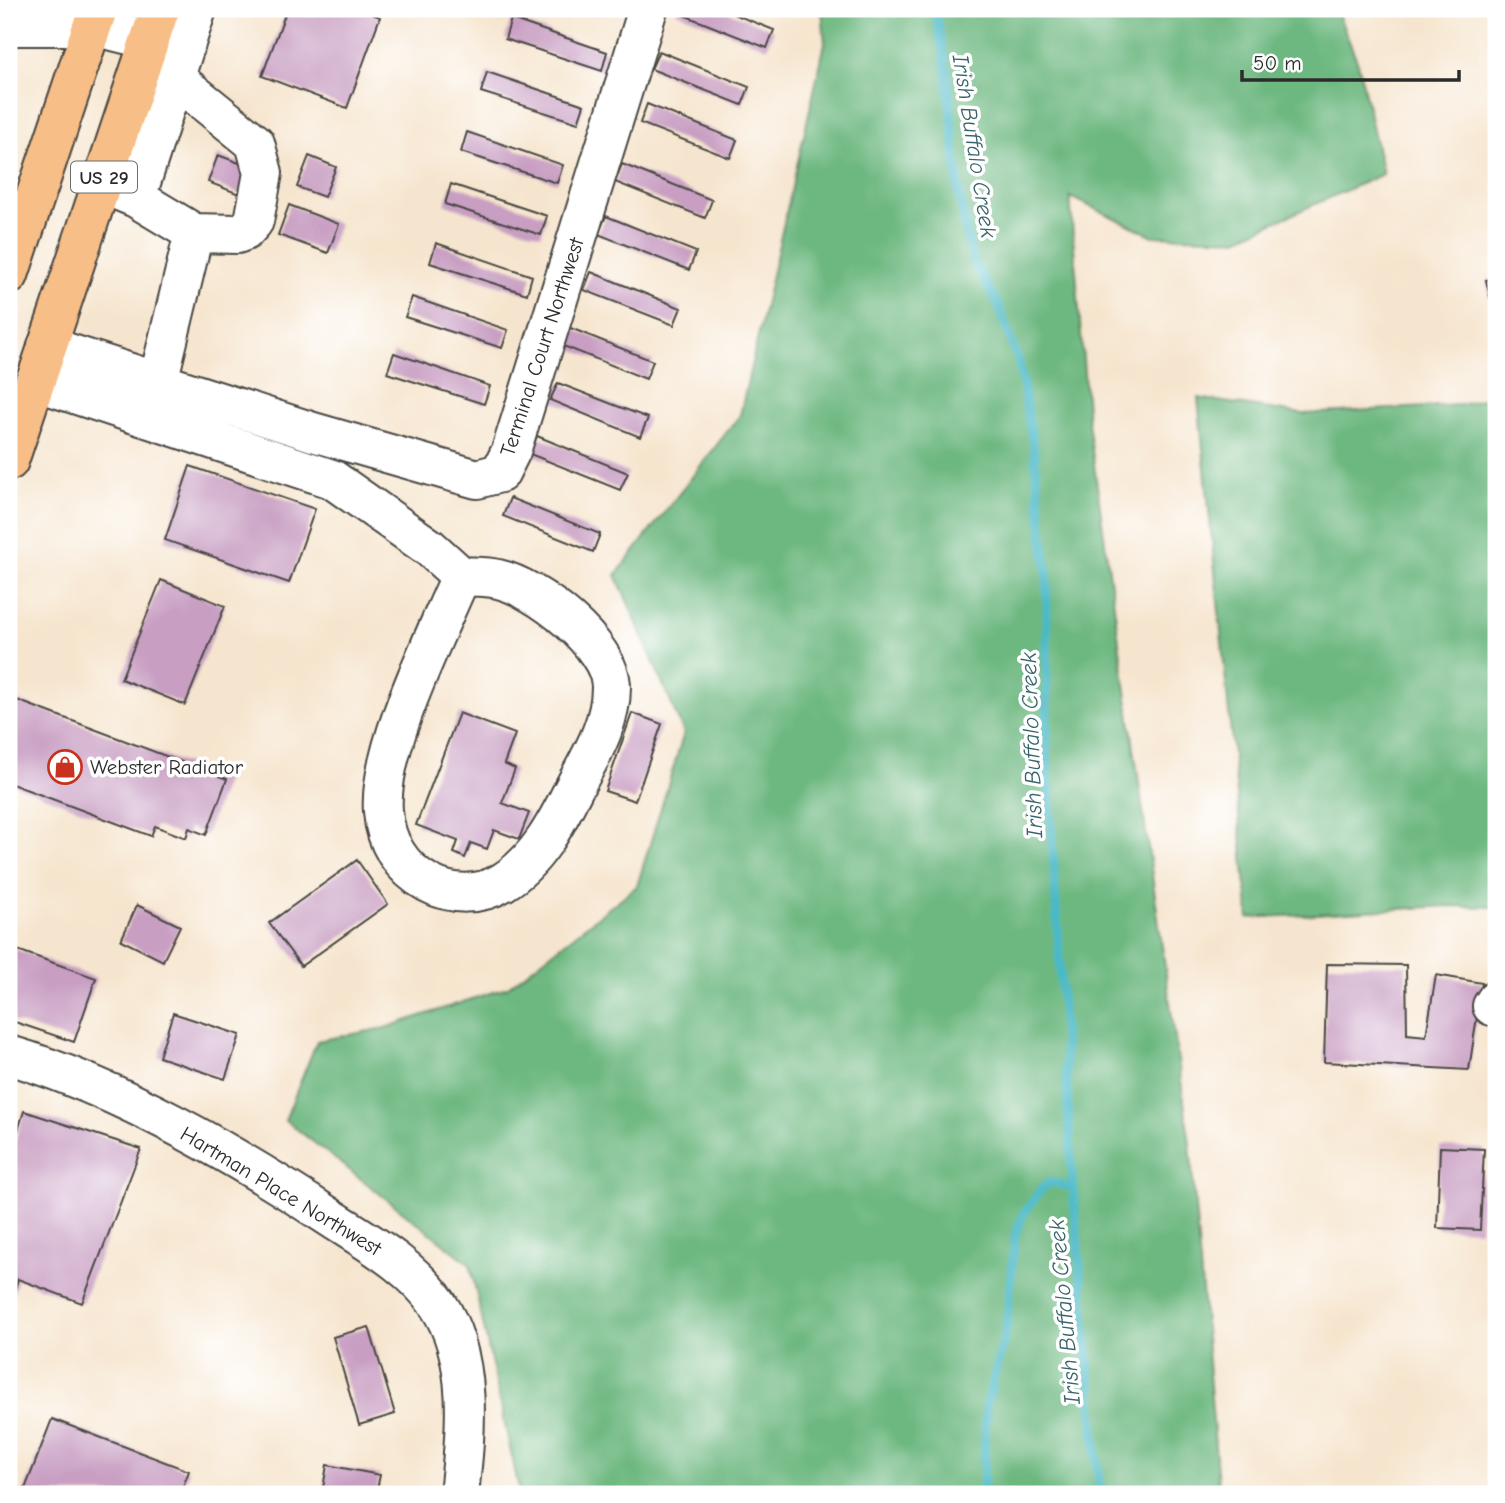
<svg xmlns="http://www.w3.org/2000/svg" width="1505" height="1503" viewBox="0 0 1505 1503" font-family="'Comic Neue',sans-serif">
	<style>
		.forest { fill: #6db880; stroke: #4c7256; stroke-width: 2 }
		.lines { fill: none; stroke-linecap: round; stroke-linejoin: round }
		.stream { stroke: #4cb9c6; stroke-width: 9 }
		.building { fill: #c89ec2 }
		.minor-casing { stroke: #494743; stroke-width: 42 }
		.highway-casing { stroke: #494743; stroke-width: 42 }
		.minor { stroke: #fff; stroke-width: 38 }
		.highway { stroke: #f7be87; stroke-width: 38 }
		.labels { text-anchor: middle; stroke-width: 7; stroke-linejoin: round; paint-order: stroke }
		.shield { fill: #fff; stroke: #6b6b6b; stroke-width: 2 }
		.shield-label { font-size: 19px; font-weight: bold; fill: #2b2b2b }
		.street-label { font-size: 21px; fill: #2b2b2b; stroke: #fff }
		.poi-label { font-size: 21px; fill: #2b2b2b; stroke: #fff; text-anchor: start }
		.water-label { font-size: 23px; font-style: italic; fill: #386469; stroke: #fff }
	</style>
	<rect width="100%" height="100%" fill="#fff"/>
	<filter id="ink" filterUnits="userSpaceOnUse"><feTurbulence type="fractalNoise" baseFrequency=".0143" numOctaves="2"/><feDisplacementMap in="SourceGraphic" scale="14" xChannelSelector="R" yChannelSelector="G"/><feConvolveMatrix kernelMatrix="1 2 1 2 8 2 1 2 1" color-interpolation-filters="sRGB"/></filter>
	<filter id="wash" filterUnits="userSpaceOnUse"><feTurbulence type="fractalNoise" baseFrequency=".00686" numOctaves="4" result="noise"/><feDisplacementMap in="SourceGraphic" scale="28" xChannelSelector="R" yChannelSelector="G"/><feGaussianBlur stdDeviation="1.57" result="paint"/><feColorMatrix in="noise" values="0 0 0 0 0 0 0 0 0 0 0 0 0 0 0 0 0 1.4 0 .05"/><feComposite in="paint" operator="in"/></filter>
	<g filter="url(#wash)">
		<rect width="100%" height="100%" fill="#f6e5ce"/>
		<path class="forest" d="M822,9H1336L1358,63L1383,174L1237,239L1153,236L1070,197L1088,422L1190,1144L1219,1494H520L470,1264L285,1120L317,1041L385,1028L508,987L637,886L684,733L616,575L740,415L825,43Z
			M1496,396V907L1448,906L1249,918L1198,398L1303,414L1460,405Z"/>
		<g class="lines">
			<path class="stream" d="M935,9L947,72L959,192L967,236L974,263L998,304L1019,363L1034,450L1047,573V752L1073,1188L1100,1494
				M983,1494L986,1407L1006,1331L1015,1235L1023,1215L1041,1189L1051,1182L1073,1188"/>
		</g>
		<g id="blocks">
			<path class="building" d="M287,9H359L380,17L347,108L262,76Z
				M678,9H721L774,30L767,48L676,12Z
				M511,19L607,52L602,71L505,39Z
				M659,51L749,87L742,105L651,69Z
				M487,72L584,105L578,123L481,92Z
				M647,104L737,140L730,158L640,123Z
				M467,132L563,165L557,183L461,152Z
				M218,155L250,167L239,194L208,182Z
				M309,156L336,167L324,197L297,187Z
				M622,164L712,200L705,218L615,182Z
				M451,184L547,216L541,235L445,204Z
				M289,205L339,224L328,253L278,235Z
				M606,216L696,252L689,270L598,234Z
				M436,243L532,276L527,294L430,263Z
				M591,272L681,308L674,325L584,290Z
				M1496,278V319H1495L1486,280Z
				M412,297L508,330L502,348L405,317Z
				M563,325L653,361L646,379L556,343Z
				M394,353L490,386L484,404L387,373Z
				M558,383L648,418L640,437L550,400Z
				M537,436L628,473L620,490L530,454Z
				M190,466L315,509L289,583L165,540Z
				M510,498L600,534L593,552L503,516Z
				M161,580L225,606L185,705L121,679Z
				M14,699L227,779L206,835L189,828L186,838L155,826L151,836L9,783V714Z
				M459,713L515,734L504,764L515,769L502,803L529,813L519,839L494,830L487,849L471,843L465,858L454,853L458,841L416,825Z
				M632,713L662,724L635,801L605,791Z
				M357,860L388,904L301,966L269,923Z
				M137,905L180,926L163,961L121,940Z
				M9,947L96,978L74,1042L9,1020Z
				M1327,964L1406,965L1407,1034L1426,1036L1436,975L1482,983L1469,1070L1324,1062Z
				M173,1013L240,1035L225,1079L159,1057Z
				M24,1111L141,1149L82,1303L18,1279L9,1308V1160Z
				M1440,1147L1484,1149L1480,1230L1437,1228Z
				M369,1327L395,1414L359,1425L333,1337Z
				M52,1419L189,1471L180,1494H23Z
				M327,1465L380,1475L376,1494H322Z"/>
		</g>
	</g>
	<g filter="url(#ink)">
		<use href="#blocks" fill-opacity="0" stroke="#494743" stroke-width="2"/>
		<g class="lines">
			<g class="minor-casing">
				<path id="minor" d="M9,26H93L150,40
					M102,184L136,198L194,233L237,234L245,231L254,221L263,173L255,143L176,79
					M136,198L197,9
					M47,346L313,432L477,479L500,473L511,451L648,9
					M35,381L332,479L430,548L461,576C436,635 378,749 383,811C385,842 401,868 428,883C452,896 480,896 503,882C537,861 556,824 573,790C590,757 611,725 611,687C611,645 536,587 498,579C486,576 473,577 461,576
					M158,382L194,233
					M1496,1000L1492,1006L1496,1007
					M9,1055C121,1088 237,1156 334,1220C371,1244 411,1266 437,1303C474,1357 466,1433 459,1494"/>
			</g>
			<g class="highway-casing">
				<path id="highway" d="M9,275L98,9
					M9,461L160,9"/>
			</g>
			<use href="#minor" class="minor"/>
			<use href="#highway" class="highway"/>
		</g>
	</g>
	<defs>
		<g id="shop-ring" transform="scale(1.75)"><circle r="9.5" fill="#fff" stroke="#c8321e" stroke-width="1.5"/><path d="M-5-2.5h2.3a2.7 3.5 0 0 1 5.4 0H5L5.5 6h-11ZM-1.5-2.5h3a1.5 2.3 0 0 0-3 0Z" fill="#c8321e"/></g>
	</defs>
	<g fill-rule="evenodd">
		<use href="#shop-ring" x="65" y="767"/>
	</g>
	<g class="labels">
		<rect class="shield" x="71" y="161.5" width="66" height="31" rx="5"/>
		<g class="shield-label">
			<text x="104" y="184">US 29</text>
		</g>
		<g class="street-label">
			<text transform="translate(542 347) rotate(-72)" y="7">Terminal Court Northwest</text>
			<text transform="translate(281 1191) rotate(31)" y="7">Hartman Place Northwest</text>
		</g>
		<g class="poi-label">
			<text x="90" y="774">Webster Radiator</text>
		</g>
		<g class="water-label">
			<text transform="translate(975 146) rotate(81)" y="8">Irish Buffalo Creek</text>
			<text transform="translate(1031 745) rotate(-92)" y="8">Irish Buffalo Creek</text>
			<text transform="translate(1064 1312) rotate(-95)" y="8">Irish Buffalo Creek</text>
		</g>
	</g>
	<rect width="1505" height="1503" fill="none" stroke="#fff" stroke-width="35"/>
	<path d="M1242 70v10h217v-10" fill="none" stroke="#2b2b2b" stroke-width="3.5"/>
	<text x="1253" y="70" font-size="21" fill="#2b2b2b" stroke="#ffffff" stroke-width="5" paint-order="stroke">50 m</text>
</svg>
